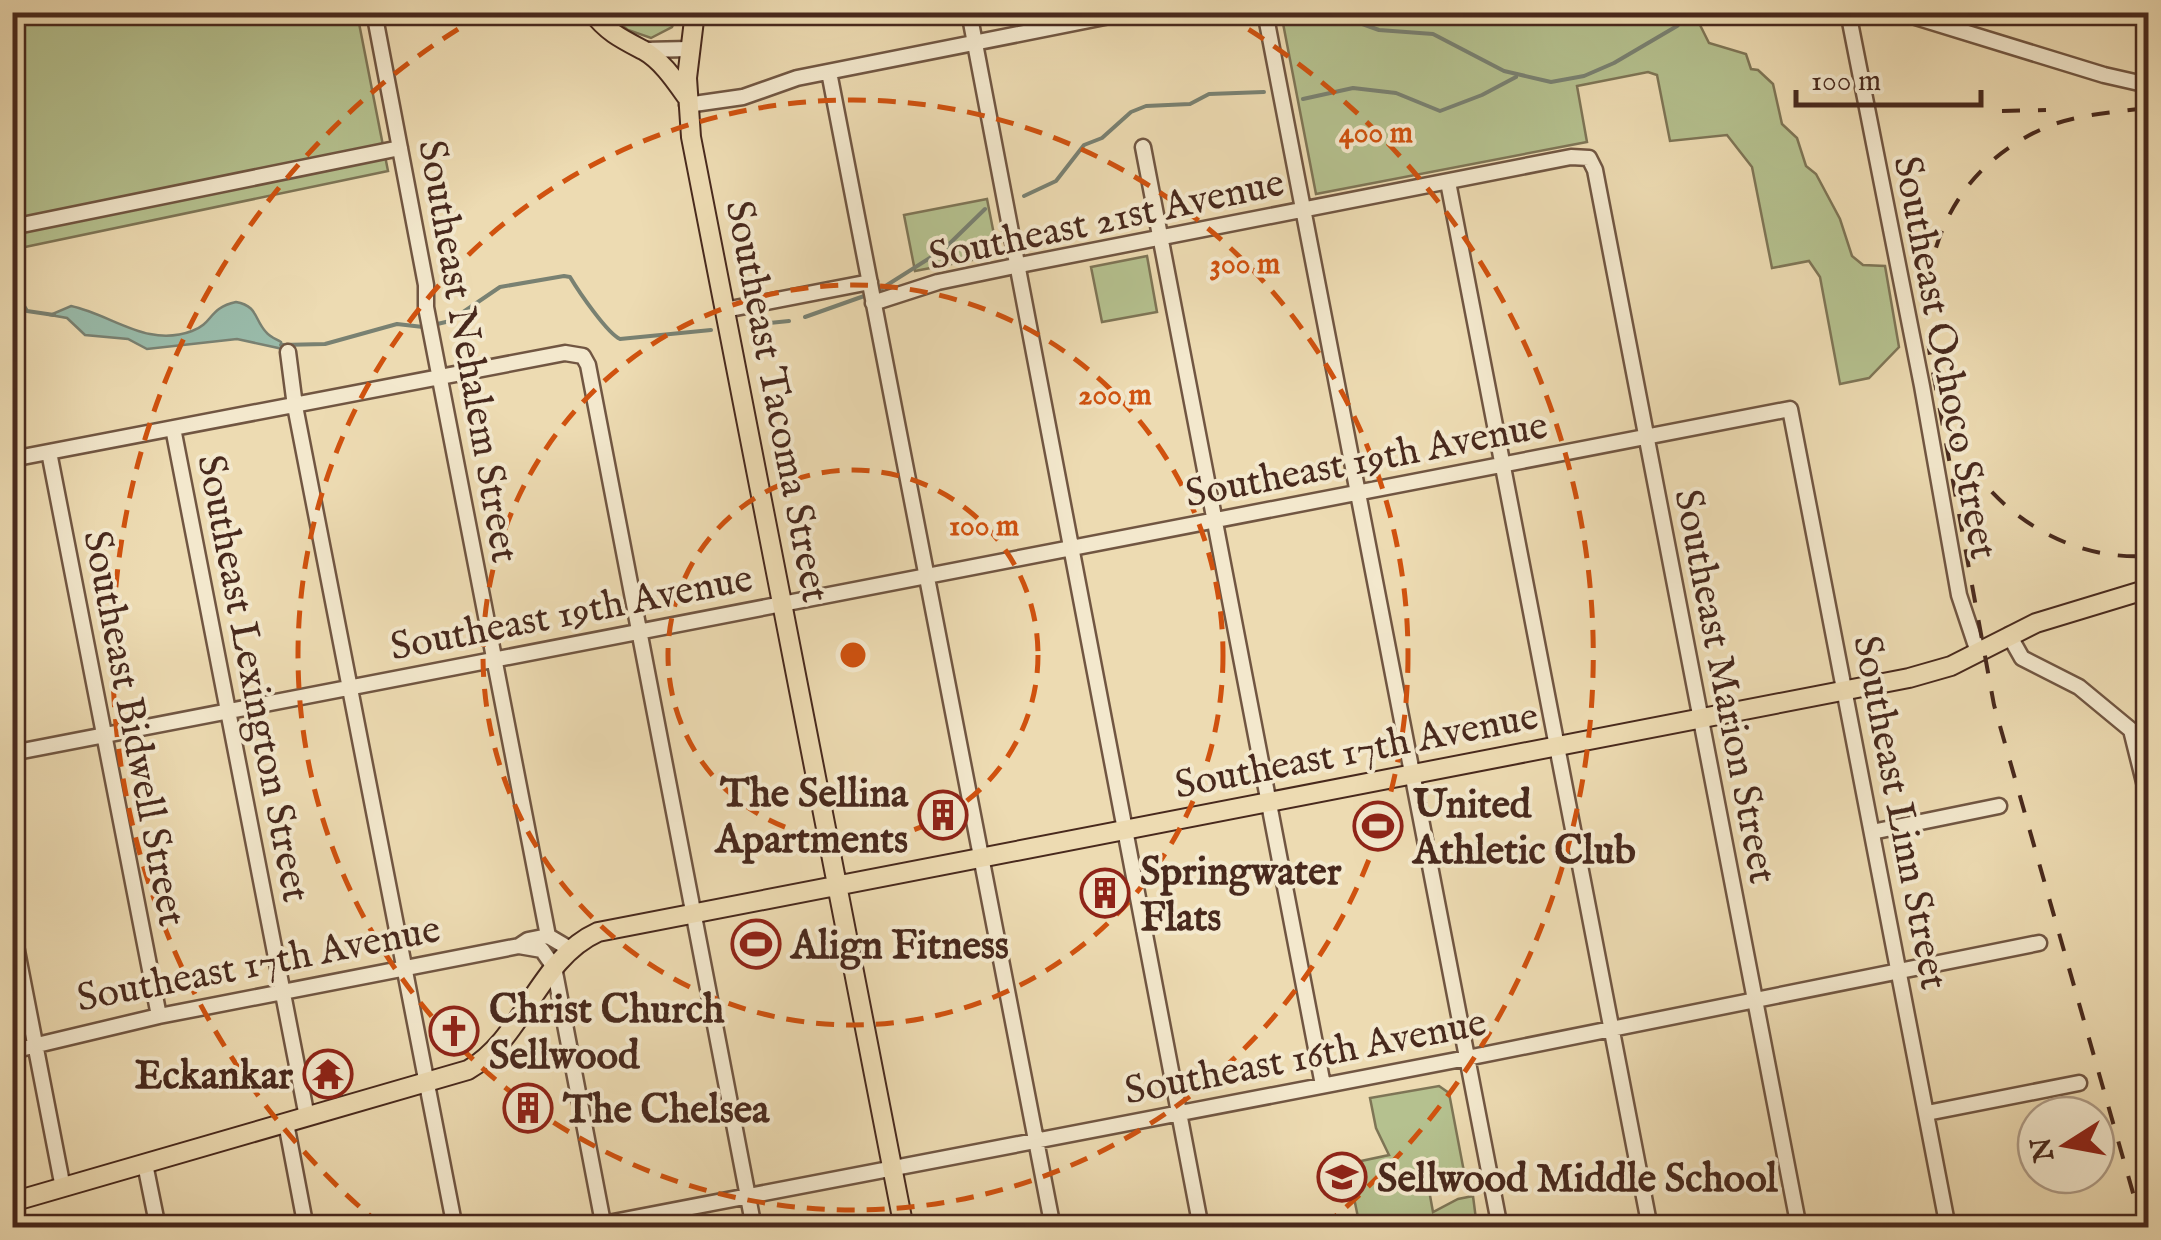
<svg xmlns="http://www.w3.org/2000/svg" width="2161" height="1240" viewBox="0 0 2161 1240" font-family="'IM FELL English',serif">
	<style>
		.green { fill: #b5c18f; stroke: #7e7556; stroke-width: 2.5 }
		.water { fill: #9ba; stroke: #798172; stroke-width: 2.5 }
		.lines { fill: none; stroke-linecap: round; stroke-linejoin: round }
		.stream { stroke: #798172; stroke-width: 4 }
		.minor-casing { stroke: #715642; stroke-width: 19 }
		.major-casing { stroke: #48291d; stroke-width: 22 }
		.minor { stroke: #f3e8cd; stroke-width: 14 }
		.major { stroke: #eddbb2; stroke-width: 18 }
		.rail { stroke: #48291d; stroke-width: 4; stroke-dasharray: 18 18; stroke-linecap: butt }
		.ring { fill: none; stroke: #d0520f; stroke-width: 5; stroke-dasharray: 18 12 }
		.labels { text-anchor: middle; stroke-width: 8; stroke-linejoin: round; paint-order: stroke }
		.street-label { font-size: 40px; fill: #48291d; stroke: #f3e8cd }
		.poi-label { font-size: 40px; font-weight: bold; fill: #48291d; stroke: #f3e8cd; text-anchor: start }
		.centre { fill: #d0520f; stroke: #f3e8cd; stroke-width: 5 }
		.ring-label { font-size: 30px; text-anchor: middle; font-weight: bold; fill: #d0520f; stroke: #f3e8cd; stroke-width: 8; stroke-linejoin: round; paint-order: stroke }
	</style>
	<rect width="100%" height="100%" fill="#eddbb2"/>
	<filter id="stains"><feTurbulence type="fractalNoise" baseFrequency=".002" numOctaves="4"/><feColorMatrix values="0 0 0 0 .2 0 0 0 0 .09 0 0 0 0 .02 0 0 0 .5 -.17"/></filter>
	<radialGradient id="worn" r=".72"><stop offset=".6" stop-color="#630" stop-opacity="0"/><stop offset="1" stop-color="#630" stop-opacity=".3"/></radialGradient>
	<path class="green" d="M12,13H357L388,171L25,247L19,219L13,220Z
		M606,13H678L672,27L651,38L628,30Z
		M1281,13H1694L1709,43L1746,54L1751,69L1758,70L1773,84L1782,124L1797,138L1806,166L1816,174L1840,219L1852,256L1863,265L1885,266L1899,347L1869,378L1840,384L1820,277L1809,261L1772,268L1752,167L1727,135L1670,141L1657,75L1648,72L1577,86L1587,142L1316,194Z
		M987,199L998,255L915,271L904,215Z
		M1147,256L1157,312L1102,322L1091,267Z
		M1439,1086L1449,1093L1465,1177L1451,1180L1427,1179L1433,1212L1458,1199L1473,1196L1477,1227H1360L1347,1164L1389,1155L1376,1128L1370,1098Z"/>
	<path class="water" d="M236,302C258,306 254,319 266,332C270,337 276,339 281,342L283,349L237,339L147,349L128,339L85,335L67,318L50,315L71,306C113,315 147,348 192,331C214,323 208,308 236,302Z"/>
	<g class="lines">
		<path class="stream" d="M1329,12L1379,30L1433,34L1504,71L1551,82L1584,76L1614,63L1677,26L1691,12
			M1303,99L1353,88L1396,93L1440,111L1482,95L1516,77
			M1024,196L1056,181L1084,145L1102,138L1131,112L1146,106L1190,104L1209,94L1264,92
			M12,267C22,280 17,298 27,311L54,315
			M876,292L944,249L985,209
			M805,317L867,295
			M433,325L450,321L500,287L564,276L570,277C579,292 607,333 620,339L711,330
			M749,325L789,321
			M281,345L325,344L397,324L423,327"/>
		<g class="minor-casing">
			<path id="minor" d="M374,12L426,285V307L548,936
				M969,12L1201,1228
				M1265,12L1500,1228
				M1848,12L1922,386L1959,595L1978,652
				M1899,12L2104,75L2148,85
				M644,50L689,49
				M829,72L1053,1228
				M687,105L743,97L797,78L1130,12
				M1143,147L1323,1085
				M1448,182L1650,1228
				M12,227L400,148
				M873,303L938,282L1015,266L1571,157L1589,158L1595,170L1799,1228
				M725,310L870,282
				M288,352L295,406L455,1228
				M173,428L307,1117
				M49,452L159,1016
				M12,459L565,353L583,356L588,365L754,1228
				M2009,635L2022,658L2079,687L2131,730L2148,736
				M2131,730L2148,798
				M12,753L1790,409L1948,1228
				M1872,832L1999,806
				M12,925L63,1188
				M519,946L542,950L554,967L604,1228
				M12,1051L159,1016L519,946L528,940L548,936L570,949
				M1927,1113L2079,1083
				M286,1123L306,1228
				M145,1164L158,1228
				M582,1228L1467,1058L2039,943"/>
		</g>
		<g class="major-casing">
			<path id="major" d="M592,12C607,32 622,39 643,50C661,60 674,79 686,96
				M695,12L687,78L691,137L904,1228
				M12,1202L468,1070C524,1038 538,959 598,932L1909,678L1951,666L2036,623L2148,589"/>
		</g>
		<use href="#minor" class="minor"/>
		<use href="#major" class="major"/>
		<path class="rail" d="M2002,111L2046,110
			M1951,433C1988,509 2063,561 2148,556
			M2143,1228L1994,705L1931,361C1913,261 1950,167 2049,126C2080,114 2116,112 2148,108"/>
	</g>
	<g class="ring">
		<circle cx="853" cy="655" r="185"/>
		<circle cx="853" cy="655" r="370"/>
		<circle cx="853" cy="655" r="555"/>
		<path d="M382 1226A740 740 0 0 1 483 14M1223 14A740 740 0 0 1 1324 1226"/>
	</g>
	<defs>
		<g id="building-ring" transform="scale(2.5)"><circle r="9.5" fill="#f3e8cd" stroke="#8f2418" stroke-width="1.5"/><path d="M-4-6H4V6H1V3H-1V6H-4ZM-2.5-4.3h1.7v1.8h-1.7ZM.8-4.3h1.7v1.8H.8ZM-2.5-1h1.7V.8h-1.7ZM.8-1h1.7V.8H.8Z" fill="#8f2418"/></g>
		<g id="stadium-ring" transform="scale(2.5)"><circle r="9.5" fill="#f3e8cd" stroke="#8f2418" stroke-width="1.5"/><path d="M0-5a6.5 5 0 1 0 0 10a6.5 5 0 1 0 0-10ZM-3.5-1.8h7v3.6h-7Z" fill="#8f2418"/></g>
		<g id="church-ring" transform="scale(2.5)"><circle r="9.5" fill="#f3e8cd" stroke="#8f2418" stroke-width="1.5"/><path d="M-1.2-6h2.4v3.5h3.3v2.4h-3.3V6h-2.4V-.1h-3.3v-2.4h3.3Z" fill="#8f2418"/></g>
		<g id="temple-ring" transform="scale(2.5)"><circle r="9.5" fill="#f3e8cd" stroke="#8f2418" stroke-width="1.5"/><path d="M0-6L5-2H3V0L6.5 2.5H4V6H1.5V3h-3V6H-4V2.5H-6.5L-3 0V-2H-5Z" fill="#8f2418"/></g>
		<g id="school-ring" transform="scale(2.5)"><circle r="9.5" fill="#f3e8cd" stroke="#8f2418" stroke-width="1.5"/><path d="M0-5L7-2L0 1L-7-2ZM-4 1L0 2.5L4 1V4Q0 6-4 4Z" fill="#8f2418"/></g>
	</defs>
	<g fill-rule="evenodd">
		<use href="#building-ring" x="943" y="815"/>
		<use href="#stadium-ring" x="1378" y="826"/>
		<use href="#building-ring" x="1105" y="893"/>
		<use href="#stadium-ring" x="756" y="944"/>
		<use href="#church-ring" x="454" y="1031"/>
		<use href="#temple-ring" x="328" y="1074"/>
		<use href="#building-ring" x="528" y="1108"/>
		<use href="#school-ring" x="1342" y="1177"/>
	</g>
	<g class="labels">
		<g class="street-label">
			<text transform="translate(1106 218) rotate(-12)" y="14">Southeast 21st Avenue</text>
			<text transform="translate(470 351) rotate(80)" y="14">Southeast Nehalem Street</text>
			<text transform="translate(1947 357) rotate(79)" y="14">Southeast Ochoco Street</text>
			<text transform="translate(779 401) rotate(79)" y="14">Southeast Tacoma Street</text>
			<text transform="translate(1366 458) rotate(-11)" y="14">Southeast 19th Avenue</text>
			<text transform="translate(571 611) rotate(-11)" y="14">Southeast 19th Avenue</text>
			<text transform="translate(255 678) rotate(79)" y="14">Southeast Lexington Street</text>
			<text transform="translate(1727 686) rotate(79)" y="14">Southeast Marion Street</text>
			<text transform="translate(136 728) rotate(79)" y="14">Southeast Bidwell Street</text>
			<text transform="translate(1356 749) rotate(-11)" y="14">Southeast 17th Avenue</text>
			<text transform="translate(1902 812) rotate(79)" y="14">Southeast Linn Street</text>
			<text transform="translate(258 962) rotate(-11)" y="14">Southeast 17th Avenue</text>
			<text transform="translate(1305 1055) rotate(-11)" y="14">Southeast 16th Avenue</text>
		</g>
		<g class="poi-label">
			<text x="908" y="806" text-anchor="end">The Sellina<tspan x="908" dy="46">Apartments</tspan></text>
			<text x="1413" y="817">United<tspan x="1413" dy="46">Athletic Club</tspan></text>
			<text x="1140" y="884">Springwater<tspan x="1140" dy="46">Flats</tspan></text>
			<text x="791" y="958">Align Fitness</text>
			<text x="489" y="1022">Christ Church<tspan x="489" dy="46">Sellwood</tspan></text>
			<text x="293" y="1088" text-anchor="end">Eckankar</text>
			<text x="563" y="1122">The Chelsea</text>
			<text x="1377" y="1191">Sellwood Middle School</text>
		</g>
	</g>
	<circle cx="853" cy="655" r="15" class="centre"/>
	<g class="ring-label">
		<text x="1376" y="142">400 m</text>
		<text x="1245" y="273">300 m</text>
		<text x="1115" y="404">200 m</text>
		<text x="984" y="535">100 m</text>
	</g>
	<rect width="2161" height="1240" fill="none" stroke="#eddbb2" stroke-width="50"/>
	<rect x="15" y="15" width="2131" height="1210" fill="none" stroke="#48291d" stroke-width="5"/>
	<rect x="25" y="25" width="2111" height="1190" fill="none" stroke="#48291d" stroke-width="2.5"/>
	<g transform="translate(2066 1145) rotate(259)"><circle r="48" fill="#f3e8cd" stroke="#af9c87" stroke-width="2.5"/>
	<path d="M0-8L18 38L0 25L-18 38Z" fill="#8f2418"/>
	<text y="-15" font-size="28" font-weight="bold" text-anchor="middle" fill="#48291d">N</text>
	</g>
	<path d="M1796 90v15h185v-15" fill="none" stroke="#48291d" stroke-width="5"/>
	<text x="1811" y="90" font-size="30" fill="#48291d" stroke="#f3e8cd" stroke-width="8" paint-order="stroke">100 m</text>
	<rect width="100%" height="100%" filter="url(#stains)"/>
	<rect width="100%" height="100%" fill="url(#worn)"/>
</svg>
